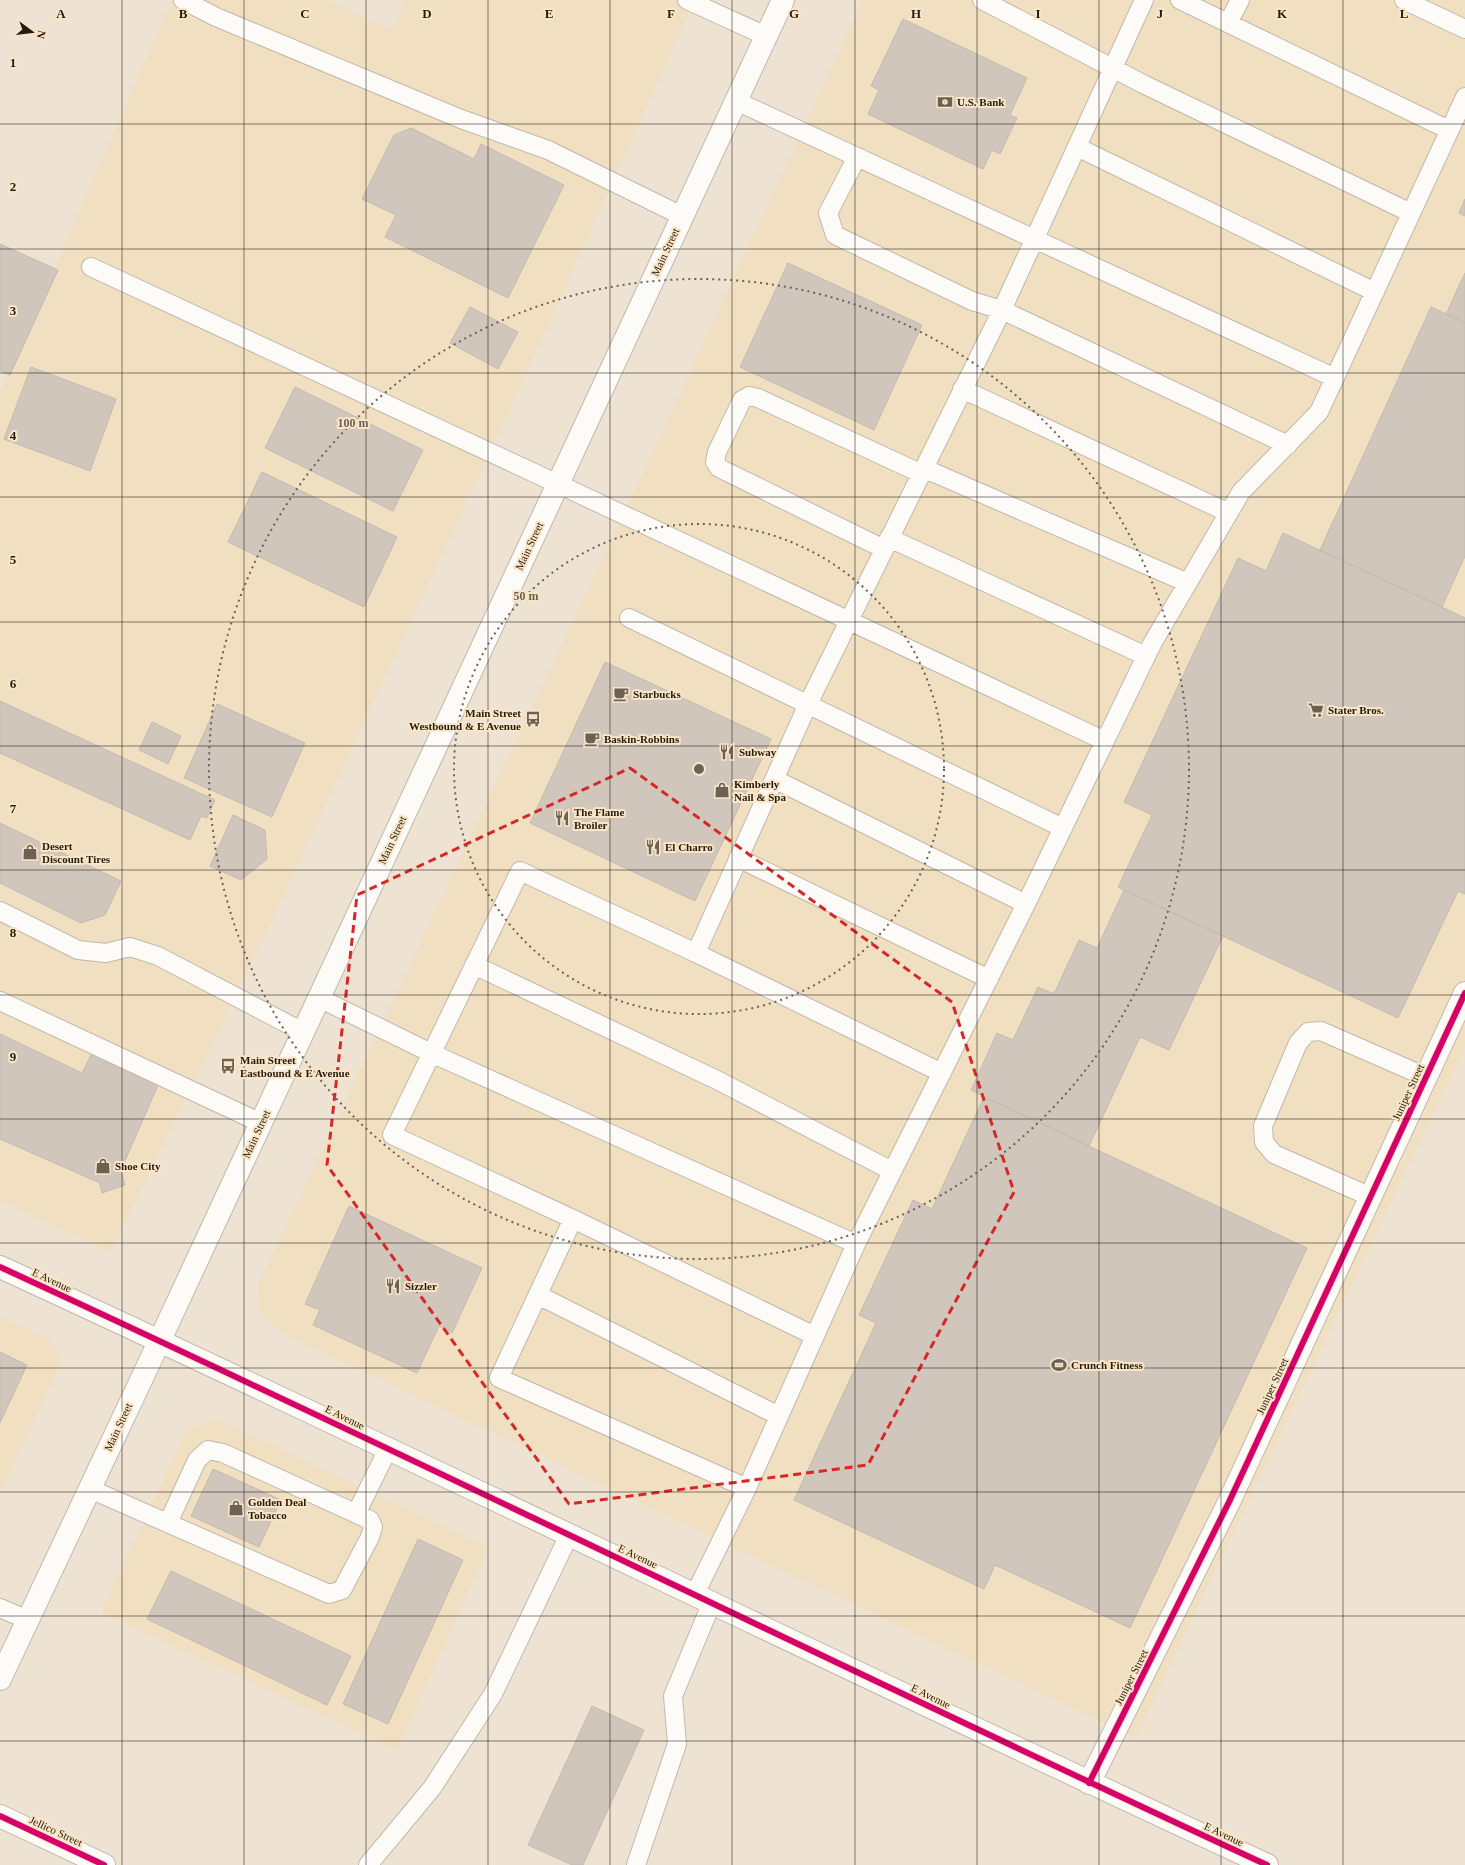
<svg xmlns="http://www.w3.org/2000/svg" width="1465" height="1865" viewBox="0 0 1465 1865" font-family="'Times New Roman',serif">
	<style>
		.built { fill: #f1dfc2 }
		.building { fill: #d1c6bb; stroke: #c5baaf }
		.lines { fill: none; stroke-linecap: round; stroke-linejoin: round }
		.service-casing { stroke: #c0b8aa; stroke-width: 20 }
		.minor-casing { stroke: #c0b8aa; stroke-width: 24 }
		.tertiary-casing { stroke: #c0b8aa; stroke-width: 24 }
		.primary-casing { stroke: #c0b8aa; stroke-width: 24 }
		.service { stroke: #fcfbf8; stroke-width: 18 }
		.minor { stroke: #fcfbf8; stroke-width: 22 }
		.tertiary { stroke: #fcfbf8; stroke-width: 22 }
		.primary { stroke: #fcfbf8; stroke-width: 22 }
		.cycleway-casing { stroke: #fae5c6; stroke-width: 8 }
		.cycleway { stroke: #d6006c; stroke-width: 6 }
		.marked { fill: none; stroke: #d62828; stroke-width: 3; stroke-dasharray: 8 5; stroke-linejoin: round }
		.grid { fill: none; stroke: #241c11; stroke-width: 1; stroke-opacity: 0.55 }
		.ring { fill: none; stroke: #6b6255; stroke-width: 2; stroke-dasharray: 2 4 }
		.labels { text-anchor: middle; stroke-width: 4; stroke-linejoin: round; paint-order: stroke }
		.poi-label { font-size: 11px; font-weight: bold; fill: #241c11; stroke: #fae5c6; text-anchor: start }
		.street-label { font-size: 11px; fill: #241c11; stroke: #fae5c6 }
		.grid-label { font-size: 13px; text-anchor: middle; font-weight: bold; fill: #241c11; stroke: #fae5c6; stroke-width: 4; stroke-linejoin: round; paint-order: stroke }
		.centre { fill: #6b6255; stroke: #fae5c6; stroke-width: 2 }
		.ring-label { font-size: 12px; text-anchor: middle; font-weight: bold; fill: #6b6255; stroke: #fae5c6; stroke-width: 4; stroke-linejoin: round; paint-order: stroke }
	</style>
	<rect width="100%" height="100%" fill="#eee3d2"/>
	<path class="built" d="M172,0H327L392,30L405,0H695L519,389L265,935L111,1252L0,1200V392Z
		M863,0H1465V1047L1136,1738L287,1335L260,1314L259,1283L644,471Z
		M0,1317L52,1340L61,1363L0,1493Z
		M219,1420L488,1548L397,1750L101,1612L188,1428Z"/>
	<path class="building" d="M903,19L1027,78L1010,115L1017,118L1000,154L992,150L983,169L868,114L879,90L871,86Z
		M411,128L474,159L481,144L564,185L508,298L385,237L396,215L362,199L394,135Z
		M1465,199V216L1459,213Z
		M0,244L58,270L10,375L0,371Z
		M788,263L922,325L874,430L740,367Z
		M1465,273V323L1446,314Z
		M470,307L518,332L498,369L450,343Z
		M1431,307L1465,323V556L1442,607L1320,550Z
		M31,367L116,399L90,471L4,439Z
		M295,387L423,450L393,511L265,448Z
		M262,472L397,537L364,607L228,542Z
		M1283,533L1465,618V894L1458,891L1398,1018L1118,887L1152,815L1124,802L1238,558L1266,571Z
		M605,662L771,739L695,901L530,823Z
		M0,701L215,800L207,818L201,816L190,840L0,753Z
		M217,704L305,743L272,817L184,778Z
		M152,722L181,736L168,764L139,750Z
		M233,815L265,830L267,859L241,880L210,866Z
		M0,823L121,881L105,915L81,923L0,883Z
		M1124,890L1223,936L1169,1050L1140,1037L1089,1146L971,1090L997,1033L1013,1040L1038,987L1054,994L1079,940L1097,948Z
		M0,1034L82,1073L92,1053L158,1085L121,1170L125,1185L102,1193L100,1183L0,1139Z
		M984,1097L1307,1248L1130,1628L995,1565L984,1589L794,1500L876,1323L859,1315L913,1200L932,1209Z
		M349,1206L482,1268L452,1333L439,1326L417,1373L313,1325L320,1310L305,1304Z
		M0,1352L27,1365L0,1423Z
		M213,1469L281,1500L259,1547L191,1516Z
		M418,1539L463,1560L388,1724L343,1704Z
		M171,1571L351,1656L327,1705L147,1619Z
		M592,1706L644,1730L583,1865H572L528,1845Z"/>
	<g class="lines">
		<g class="service-casing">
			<path id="service" d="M183,0L216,17L461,119L548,150L682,216
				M687,0L766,36
				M982,0L1143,84L1411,213
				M1180,0L1449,130
				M1404,0L1465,29
				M1228,23L1240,0
				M736,101L1335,378
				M1077,147L1375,292
				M857,157L828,213L835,235L972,301L1002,310L1288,445
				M91,267L558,484L1105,741
				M962,389L1229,513
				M923,468L1188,583
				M889,538L1146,656
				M884,549L719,468L715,462L717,452L742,400L749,396L758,398L920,473
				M629,618L1063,828
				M774,779L1026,904
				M738,858L989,979
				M0,911L78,950L106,953L130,947L158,956L303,1032
				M696,953L942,1073
				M474,965L717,1080L892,1171
				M319,998L431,1053L856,1244L1026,904L1152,644L1241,492L1319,412L1465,97
				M0,1001L261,1123
				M1371,1197L1274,1154L1264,1142L1263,1126L1298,1043L1308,1032L1321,1031L1426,1077
				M573,1219L499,1378L747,1488
				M538,1295L779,1416
				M815,1336L573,1219L392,1135L520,871L696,953L808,704L1002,310L1144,0
				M90,1489L329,1594L342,1590L370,1537L373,1527L370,1520L223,1453L208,1450L197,1460L168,1523
				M356,1514L388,1449
				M695,1594L747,1488L856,1244
				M0,1608L28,1620
				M368,1865L432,1788L493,1694L569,1535
				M636,1865L677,1744L673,1696L712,1602"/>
		</g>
		<g class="minor-casing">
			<path id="minor" d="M1089,1783L1229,1502L1465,993
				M0,1816L104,1865"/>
		</g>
		<g class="tertiary-casing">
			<path id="tertiary" d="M0,1267C424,1462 843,1669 1267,1865"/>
		</g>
		<g class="primary-casing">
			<path id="primary" d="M0,1679L160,1340L783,0"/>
		</g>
		<use href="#service" class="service"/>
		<use href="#minor" class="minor"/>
		<use href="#tertiary" class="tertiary"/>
		<use href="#primary" class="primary"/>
		<g class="cycleway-casing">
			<path id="cycleway" d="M0,1267C424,1462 843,1669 1267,1865
				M1089,1783L1229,1502L1465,993
				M0,1816L104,1865"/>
		</g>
		<use href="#cycleway" class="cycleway"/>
	</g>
	<path class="marked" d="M630,768L952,1002L1014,1192L868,1465L569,1504L327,1165L357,895Z"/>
	<path class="grid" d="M122,0V1865M244,0V1865M366,0V1865M488,0V1865M610,0V1865M732,0V1865M855,0V1865M977,0V1865M1099,0V1865M1221,0V1865M1343,0V1865M0,124H1465M0,249H1465M0,373H1465M0,497H1465M0,622H1465M0,746H1465M0,870H1465M0,995H1465M0,1119H1465M0,1243H1465M0,1368H1465M0,1492H1465M0,1616H1465M0,1741H1465"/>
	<g class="ring">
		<circle cx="699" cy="769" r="245"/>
		<circle cx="699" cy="769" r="490"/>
	</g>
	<defs>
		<g id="bank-bare" transform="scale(1.2)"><path d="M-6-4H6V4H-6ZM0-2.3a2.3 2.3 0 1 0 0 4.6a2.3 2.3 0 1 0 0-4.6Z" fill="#6b6255" stroke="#fae5c6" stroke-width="2.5" paint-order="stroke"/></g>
		<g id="cafe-bare" transform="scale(1.2)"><path d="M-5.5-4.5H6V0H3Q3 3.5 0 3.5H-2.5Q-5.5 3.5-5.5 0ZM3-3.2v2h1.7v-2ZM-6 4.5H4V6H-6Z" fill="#6b6255" stroke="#fae5c6" stroke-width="2.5" paint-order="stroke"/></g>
		<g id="supermarket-bare" transform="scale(1.2)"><path d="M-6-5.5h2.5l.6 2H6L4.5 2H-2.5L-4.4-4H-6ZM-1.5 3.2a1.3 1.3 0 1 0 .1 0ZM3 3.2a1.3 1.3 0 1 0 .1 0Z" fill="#6b6255" stroke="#fae5c6" stroke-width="2.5" paint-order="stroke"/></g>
		<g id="bus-bare" transform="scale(1.2)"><path d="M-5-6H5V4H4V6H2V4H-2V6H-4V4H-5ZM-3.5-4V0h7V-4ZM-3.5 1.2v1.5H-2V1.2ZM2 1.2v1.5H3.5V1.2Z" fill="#6b6255" stroke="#fae5c6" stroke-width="2.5" paint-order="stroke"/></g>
		<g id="restaurant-bare" transform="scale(1.2)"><path d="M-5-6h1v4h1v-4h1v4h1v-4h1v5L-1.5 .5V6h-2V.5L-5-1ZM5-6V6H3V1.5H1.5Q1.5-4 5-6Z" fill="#6b6255" stroke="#fae5c6" stroke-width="2.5" paint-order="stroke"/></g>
		<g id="shop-bare" transform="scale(1.2)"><path d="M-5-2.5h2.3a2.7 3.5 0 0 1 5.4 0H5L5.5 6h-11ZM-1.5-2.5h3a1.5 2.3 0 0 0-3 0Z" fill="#6b6255" stroke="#fae5c6" stroke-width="2.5" paint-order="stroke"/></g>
		<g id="stadium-bare" transform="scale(1.2)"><path d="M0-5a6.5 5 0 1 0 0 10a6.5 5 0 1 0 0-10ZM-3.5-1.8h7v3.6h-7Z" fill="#6b6255" stroke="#fae5c6" stroke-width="2.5" paint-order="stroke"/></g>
	</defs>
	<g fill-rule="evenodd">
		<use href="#bank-bare" x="945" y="102"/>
		<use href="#cafe-bare" x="621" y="694"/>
		<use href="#supermarket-bare" x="1316" y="710"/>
		<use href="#bus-bare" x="533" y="719"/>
		<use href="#cafe-bare" x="592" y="739"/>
		<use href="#restaurant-bare" x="727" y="752"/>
		<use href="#shop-bare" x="722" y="790"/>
		<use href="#restaurant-bare" x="562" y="818"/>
		<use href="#restaurant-bare" x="653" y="847"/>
		<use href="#shop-bare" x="30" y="852"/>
		<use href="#bus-bare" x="228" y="1066"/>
		<use href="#shop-bare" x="103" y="1166"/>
		<use href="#restaurant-bare" x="393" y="1286"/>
		<use href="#stadium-bare" x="1059" y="1365"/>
		<use href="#shop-bare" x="236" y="1508"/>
	</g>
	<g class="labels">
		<g class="poi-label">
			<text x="957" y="106">U.S. Bank</text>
			<text x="633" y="698">Starbucks</text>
			<text x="1328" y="714">Stater Bros.</text>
			<text x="521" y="717" text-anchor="end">Main Street<tspan x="521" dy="13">Westbound &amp; E Avenue</tspan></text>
			<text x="604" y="743">Baskin-Robbins</text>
			<text x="739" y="756">Subway</text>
			<text x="734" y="788">Kimberly<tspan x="734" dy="13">Nail &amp; Spa</tspan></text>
			<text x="574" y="816">The Flame<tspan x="574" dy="13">Broiler</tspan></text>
			<text x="42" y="850">Desert<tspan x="42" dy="13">Discount Tires</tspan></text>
			<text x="665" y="851">El Charro</text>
			<text x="240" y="1064">Main Street<tspan x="240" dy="13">Eastbound &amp; E Avenue</tspan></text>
			<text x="115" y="1170">Shoe City</text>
			<text x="405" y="1290">Sizzler</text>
			<text x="1071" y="1369">Crunch Fitness</text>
			<text x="248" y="1506">Golden Deal<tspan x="248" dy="13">Tobacco</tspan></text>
		</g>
		<g class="street-label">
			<text transform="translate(665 252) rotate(-65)" y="4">Main Street</text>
			<text transform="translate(529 546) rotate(-65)" y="4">Main Street</text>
			<text transform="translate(392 840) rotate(-65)" y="4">Main Street</text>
			<text transform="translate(1408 1092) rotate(-65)" y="4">Juniper Street</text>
			<text transform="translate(256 1134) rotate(-65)" y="4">Main Street</text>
			<text transform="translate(52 1280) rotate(25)" y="4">E Avenue</text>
			<text transform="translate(1272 1386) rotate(-65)" y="4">Juniper Street</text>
			<text transform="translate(345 1417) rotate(26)" y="4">E Avenue</text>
			<text transform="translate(118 1427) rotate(-65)" y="4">Main Street</text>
			<text transform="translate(638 1556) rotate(25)" y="4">E Avenue</text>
			<text transform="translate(1131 1677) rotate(-63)" y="4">Juniper Street</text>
			<text transform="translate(931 1696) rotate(26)" y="4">E Avenue</text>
			<text transform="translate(56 1831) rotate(25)" y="4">Jellico Street</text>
			<text transform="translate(1224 1834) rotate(25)" y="4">E Avenue</text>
		</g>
	</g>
	<g class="grid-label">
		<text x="61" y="18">A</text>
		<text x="183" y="18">B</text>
		<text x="305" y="18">C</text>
		<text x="427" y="18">D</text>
		<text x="549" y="18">E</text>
		<text x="671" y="18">F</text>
		<text x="794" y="18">G</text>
		<text x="916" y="18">H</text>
		<text x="1038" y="18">I</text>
		<text x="1160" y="18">J</text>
		<text x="1282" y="18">K</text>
		<text x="1404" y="18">L</text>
		<text x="13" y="67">1</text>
		<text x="13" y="191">2</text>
		<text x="13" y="315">3</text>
		<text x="13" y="440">4</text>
		<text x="13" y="564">5</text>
		<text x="13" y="688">6</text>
		<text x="13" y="813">7</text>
		<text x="13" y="937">8</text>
		<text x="13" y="1061">9</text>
	</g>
	<circle cx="699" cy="769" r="6" class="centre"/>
	<g class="ring-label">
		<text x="353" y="427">100 m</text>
		<text x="526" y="600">50 m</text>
	</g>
	<g transform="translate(32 32) rotate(105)" stroke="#fae5c6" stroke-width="3" paint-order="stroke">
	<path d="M0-3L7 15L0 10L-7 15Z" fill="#241c11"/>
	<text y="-6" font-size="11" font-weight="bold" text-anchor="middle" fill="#241c11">N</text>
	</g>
</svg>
